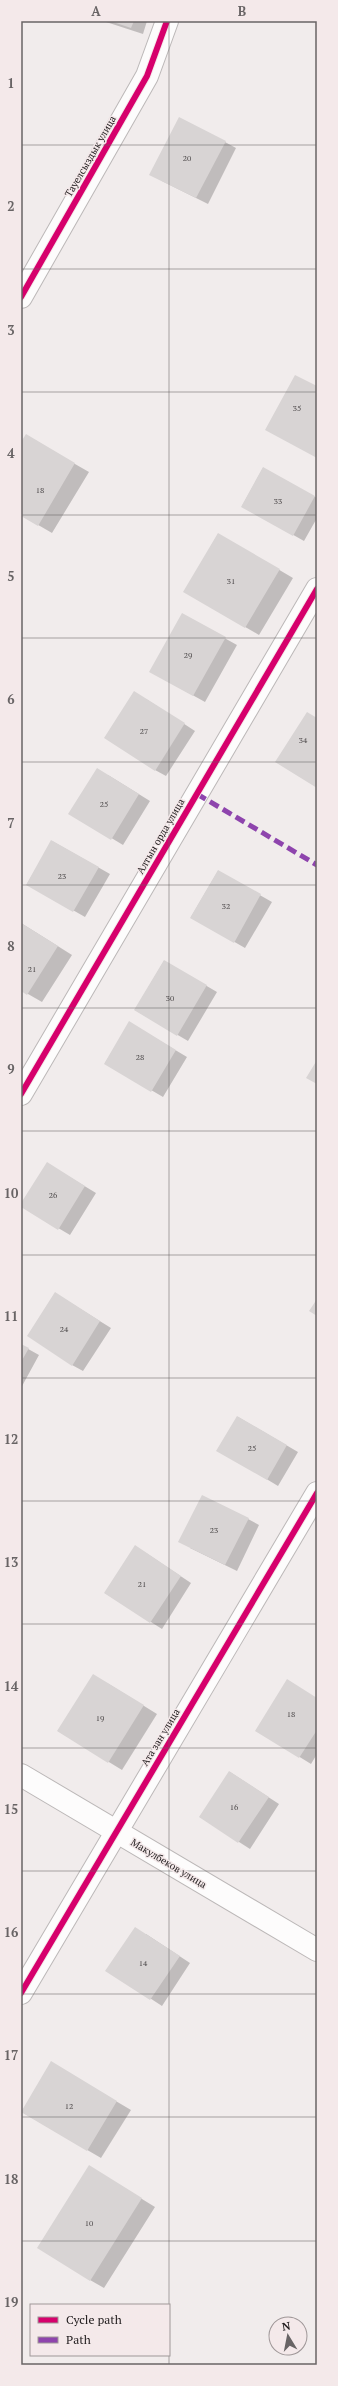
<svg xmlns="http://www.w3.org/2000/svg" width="338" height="2386" viewBox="0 0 338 2386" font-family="'PT Serif',serif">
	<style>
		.shadow { fill: #0003 }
		.building { fill: #d8d4d4 }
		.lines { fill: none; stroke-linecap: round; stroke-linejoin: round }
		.minor-casing { stroke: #bcb8b8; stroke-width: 24 }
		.minor { stroke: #fdfcfc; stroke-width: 22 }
		.quiet { stroke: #8e44ad; stroke-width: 5; stroke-dasharray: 10 5; stroke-linecap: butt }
		.cycleway-casing { stroke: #f4e9ea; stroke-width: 8 }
		.cycleway { stroke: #d6006c; stroke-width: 6 }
		.grid { fill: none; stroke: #686465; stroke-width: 1; stroke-opacity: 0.55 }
		.labels { text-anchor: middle; stroke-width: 3; stroke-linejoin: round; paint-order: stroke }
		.number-label { font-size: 8px; fill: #4d494a }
		.street-label { font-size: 10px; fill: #1f1b1c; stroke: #f4e9ea }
		.neatline { fill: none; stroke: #686465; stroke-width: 1.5 }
		.grid-label { font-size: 13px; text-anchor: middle; font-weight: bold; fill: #686465 }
	</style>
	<rect width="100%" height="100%" fill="#f1ecec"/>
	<path class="shadow" d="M103,21H147L143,34Z
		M225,142L236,148L208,204L162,181Z
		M26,436L89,472L52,533L21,515V444Z
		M263,468L317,498V518L304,541L242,506Z
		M218,534L293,578L259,635L185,592Z
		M183,615L237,645L205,702L151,672Z
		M146,699L195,731L166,776L155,770Z
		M108,775L150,801L123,845L70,813Z
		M52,841L110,874L85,917L27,884Z
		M218,871L272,902L245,948L191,917Z
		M21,923L72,955L42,1002L21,990Z
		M164,961L217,992L188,1041L135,1010Z
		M130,1023L187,1057L163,1097L105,1063Z
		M58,1170L96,1193L70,1235L21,1206Z
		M66,1300L111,1328L83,1371L72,1365Z
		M21,1345L39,1355L21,1388Z
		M238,1417L298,1452L278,1486L218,1450Z
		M248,1519L259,1525L237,1571L190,1548Z
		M146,1553L191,1583L162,1629L105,1593Z
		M107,1683L157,1714L122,1770L58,1731Z
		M317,1699V1754L311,1764L256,1730Z
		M230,1772L279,1804L250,1849L200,1817Z
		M146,1934L190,1963L162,2006L107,1970Z
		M65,2071L131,2110L101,2158L22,2112Z
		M103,2175L155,2207L104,2288L90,2280Z"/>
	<path class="building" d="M110,21H134L131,28Z
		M179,117L226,141L196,198L149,175Z
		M295,375L317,386V458L265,430Z
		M26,434L75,463L38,526L21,516V442Z
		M263,467L315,496L293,536L241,507Z
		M218,533L280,569L245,628L183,592Z
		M182,613L226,637L193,696L149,672Z
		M134,691L185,723L155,771L104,738Z
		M307,712L317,718V788L275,762Z
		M97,768L139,794L111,840L68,814Z
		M51,840L99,867L73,912L26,885Z
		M218,870L261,894L234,943L190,918Z
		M21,923L58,946L27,995L21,991Z
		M164,960L207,985L177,1036L134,1010Z
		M129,1021L176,1050L151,1092L104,1064Z
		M317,1060V1084L306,1078Z
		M47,1162L85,1186L58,1230L21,1207V1203Z
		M55,1292L100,1321L72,1366L27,1336Z
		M317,1299V1316L309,1311Z
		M21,1344L29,1348L21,1362Z
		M237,1416L287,1445L267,1480L216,1451Z
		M202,1495L249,1518L225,1565L178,1542Z
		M135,1545L181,1576L150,1623L104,1593Z
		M93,1674L144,1705L108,1763L57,1731Z
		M287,1679L317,1698V1730L299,1758L255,1731Z
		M229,1771L269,1797L238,1843L199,1817Z
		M135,1927L180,1956L150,2000L105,1971Z
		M51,2061L117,2101L87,2151L21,2112Z
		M89,2165L142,2198L90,2281L37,2248Z"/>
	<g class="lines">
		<g class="minor-casing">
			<path id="minor" d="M21,297L147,76L167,21
				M21,1094L317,589
				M21,1775L317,1950
				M21,1993L317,1493"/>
		</g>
		<use href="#minor" class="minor"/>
		<path class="quiet" d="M197,794L317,865"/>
		<g class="cycleway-casing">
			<path id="cycleway" d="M21,297L147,76L167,21
				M21,1094L317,589
				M21,1993L317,1493"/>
		</g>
		<use href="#cycleway" class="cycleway"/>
	</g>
	<path class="grid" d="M169,21V2305M21,145H317M21,269H317M21,392H317M21,515H317M21,638H317M21,762H317M21,885H317M21,1008H317M21,1131H317M21,1255H317M21,1378H317M21,1501H317M21,1624H317M21,1748H317M21,1871H317M21,1994H317M21,2117H317M21,2241H317M169,2305V2355M169,2355V2365"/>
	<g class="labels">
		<g class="number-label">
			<text x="187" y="161">20</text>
			<text x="297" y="411">35</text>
			<text x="40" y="493">18</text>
			<text x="278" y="504">33</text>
			<text x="231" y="584">31</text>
			<text x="188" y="658">29</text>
			<text x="144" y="734">27</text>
			<text x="303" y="743">34</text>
			<text x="104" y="807">25</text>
			<text x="62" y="879">23</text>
			<text x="226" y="909">32</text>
			<text x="32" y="972">21</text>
			<text x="170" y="1001">30</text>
			<text x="140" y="1060">28</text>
			<text x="53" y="1198">26</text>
			<text x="64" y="1332">24</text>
			<text x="252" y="1451">25</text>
			<text x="214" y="1533">23</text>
			<text x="142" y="1587">21</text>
			<text x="291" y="1717">18</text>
			<text x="100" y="1721">19</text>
			<text x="234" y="1810">16</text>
			<text x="143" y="1966">14</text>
			<text x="69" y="2109">12</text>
			<text x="89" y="2226">10</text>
		</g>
		<g class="street-label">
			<text transform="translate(90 156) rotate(-60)" y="4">Тауелсыздык улица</text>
			<text transform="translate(160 836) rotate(-60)" y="4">Алтын орда улица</text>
			<text transform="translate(160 1737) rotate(-59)" y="4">Ата зан улица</text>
			<text transform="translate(169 1863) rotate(31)" y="4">Макулбеков улица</text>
		</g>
	</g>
	<rect width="338" height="2386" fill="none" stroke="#f4e9ea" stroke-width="44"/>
	<rect x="30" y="2304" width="140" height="52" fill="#f4e9ea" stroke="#9f9798"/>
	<rect x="38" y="2317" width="20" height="6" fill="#d6006c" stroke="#9f9798"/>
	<text x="66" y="2324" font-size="12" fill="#1f1b1c">Cycle path</text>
	<rect x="38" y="2337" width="20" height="6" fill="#8e44ad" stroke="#9f9798"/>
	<text x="66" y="2344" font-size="12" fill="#1f1b1c">Path</text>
	<g transform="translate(288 2336) rotate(350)"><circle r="19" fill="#f4e9ea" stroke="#9f9798"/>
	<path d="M0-3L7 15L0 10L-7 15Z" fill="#686465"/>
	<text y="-6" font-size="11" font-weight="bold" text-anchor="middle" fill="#1f1b1c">N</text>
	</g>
	<rect x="22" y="22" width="294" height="2342" class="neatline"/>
	<g class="grid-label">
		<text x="96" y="16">A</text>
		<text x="242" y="16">B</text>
		<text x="11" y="88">1</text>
		<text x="11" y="211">2</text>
		<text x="11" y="335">3</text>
		<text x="11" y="458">4</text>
		<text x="11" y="581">5</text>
		<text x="11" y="704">6</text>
		<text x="11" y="828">7</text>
		<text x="11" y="951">8</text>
		<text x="11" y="1074">9</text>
		<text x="11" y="1198">10</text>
		<text x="11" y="1321">11</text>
		<text x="11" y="1444">12</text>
		<text x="11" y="1567">13</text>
		<text x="11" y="1691">14</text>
		<text x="11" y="1814">15</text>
		<text x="11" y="1937">16</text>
		<text x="11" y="2060">17</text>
		<text x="11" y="2184">18</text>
		<text x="11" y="2307">19</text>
	</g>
</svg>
